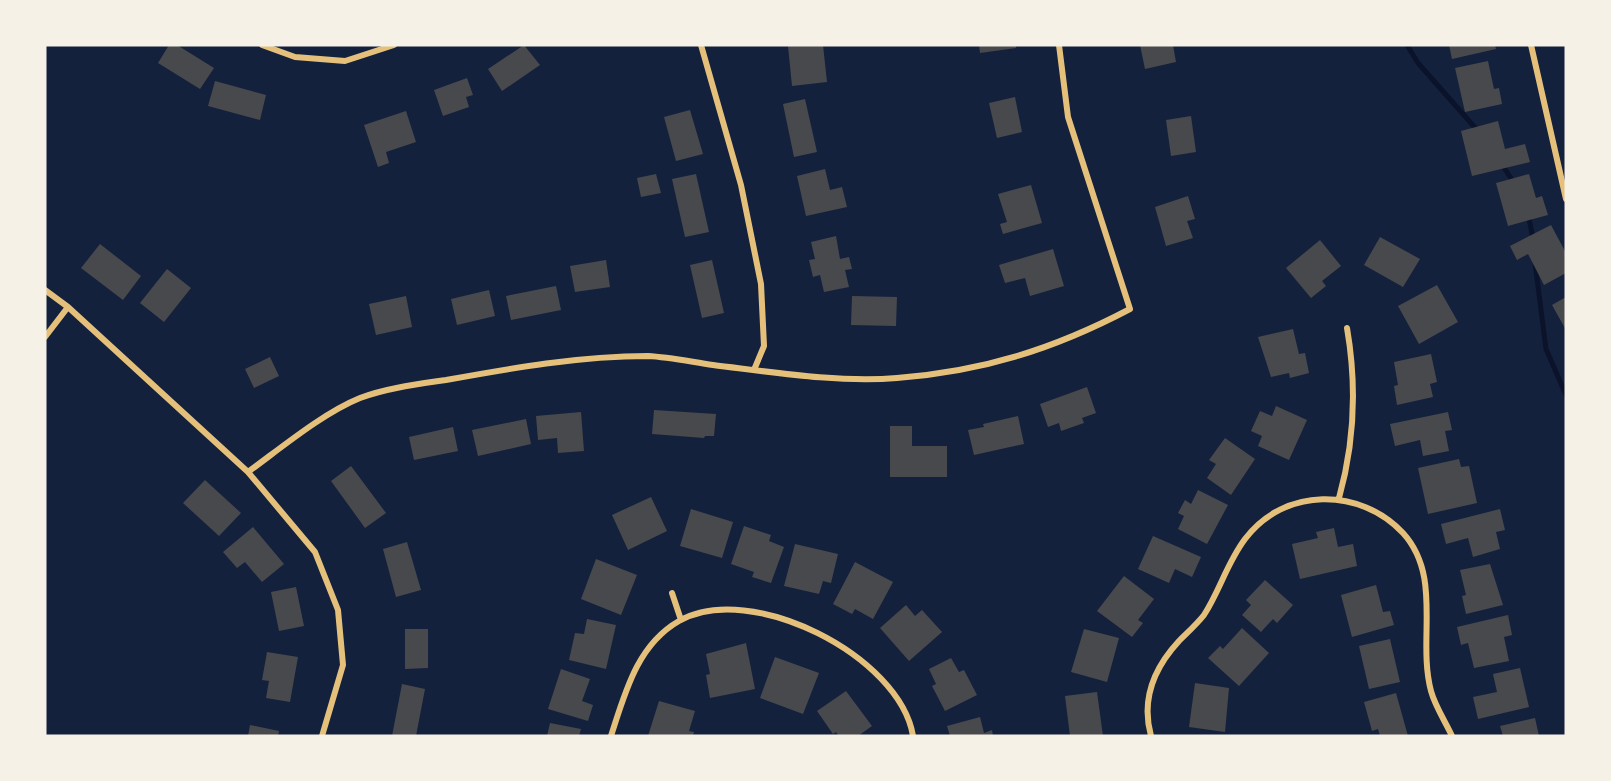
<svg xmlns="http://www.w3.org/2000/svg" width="1611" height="781" viewBox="0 0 1611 781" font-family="Overpass,sans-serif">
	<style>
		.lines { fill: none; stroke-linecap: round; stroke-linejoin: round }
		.stream { stroke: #0b132b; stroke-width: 5 }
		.building { fill: #48494c }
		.minor { stroke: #e5c07b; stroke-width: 6 }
	</style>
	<rect width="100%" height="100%" fill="#14213d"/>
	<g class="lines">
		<path class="stream" d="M1407,45L1418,63L1478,131
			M1501,163L1514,183
			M1528,213L1533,239
			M1535,263L1546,349L1566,395"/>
	</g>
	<path class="building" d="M169,45H177L214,68L200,89L158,63Z
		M524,45L540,65L502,91L488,69Z
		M823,45L827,82L792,86L788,46Z
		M979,45H1016V48L980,53Z
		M1140,45H1173L1176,62L1145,69Z
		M1449,45H1495L1496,49L1452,59Z
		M1488,61L1494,89L1499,88L1502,104L1465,112L1455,68Z
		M467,78L473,95L466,97L469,107L443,116L434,90Z
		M215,81L266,95L260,120L208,106Z
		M1015,97L1022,132L997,138L989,103Z
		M805,99L817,152L794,157L783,104Z
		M690,110L703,154L676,161L664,117Z
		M406,111L416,142L386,152L389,163L378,167L364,125Z
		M1191,116L1196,152L1171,156L1166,120Z
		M1498,121L1505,149L1525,144L1530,162L1472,176L1461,131Z
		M825,169L830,190L842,187L847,207L806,216L797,176Z
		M656,174L661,193L641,197L637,178Z
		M696,174L709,232L685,237L672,179Z
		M1529,174L1536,198L1542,196L1548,215L1508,226L1496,183Z
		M1031,185L1042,223L1003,234L1000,224L1007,222L998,194Z
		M1188,196L1195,219L1187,221L1193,238L1166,246L1155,207Z
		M1551,225L1566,253V273L1544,285L1528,254L1517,260L1510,246Z
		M836,236L840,259L849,257L852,269L845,270L849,287L824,292L820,275L813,277L809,260L815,259L811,242Z
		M1380,237L1420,259L1403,287L1364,265Z
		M1320,240L1341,266L1322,281L1326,286L1311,298L1286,268Z
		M100,244L141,276L123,300L81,268Z
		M1053,249L1064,286L1030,296L1025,278L1005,283L999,265Z
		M606,260L610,287L575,292L570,266Z
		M712,260L724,313L702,318L690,265Z
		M167,269L191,288L164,322L140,303Z
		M1437,285L1458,322L1419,344L1398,306Z
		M556,286L561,310L511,320L506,296Z
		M489,290L495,316L457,325L451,299Z
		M406,296L412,327L376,335L369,304Z
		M852,296L897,297L896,326L851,325Z
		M1566,297V330L1552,305Z
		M1293,329L1299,354L1305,353L1309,373L1290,378L1289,373L1271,377L1258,337Z
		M1431,354L1437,382L1430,384L1433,397L1397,405L1394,386L1398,385L1394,362Z
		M270,357L279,376L254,388L245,369Z
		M1087,387L1096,413L1082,418L1084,423L1061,431L1059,423L1048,427L1040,404Z
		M1276,406L1307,420L1289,460L1258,446L1262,436L1251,431L1260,411L1272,416Z
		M654,410L716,414L714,436H705L704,438L652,434Z
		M581,412L584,451L558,453L557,438L538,440L536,416Z
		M1448,412L1452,430L1445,431L1449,451L1423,456L1420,440L1395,446L1390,424Z
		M1018,416L1024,444L974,455L968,430L984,427L983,424Z
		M526,419L531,444L478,456L472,430Z
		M890,426H912V446H947V477H890Z
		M453,427L458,451L414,460L409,437Z
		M1225,438L1255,459L1231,495L1207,478L1216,464L1209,460Z
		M1459,459L1461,467L1469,466L1477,503L1428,514L1418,468Z
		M351,466L386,513L365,528L331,481Z
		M205,480L241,513L219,536L183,503Z
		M1198,490L1228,505L1207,544L1178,529L1184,516L1178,513L1185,500L1191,504Z
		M651,497L667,531L628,550L612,515Z
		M691,509L733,522L722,558L680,546Z
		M1500,509L1505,530L1496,532L1500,549L1473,557L1468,538L1446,544L1441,524Z
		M744,526L771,535L769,541L784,547L771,583L752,577L754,572L731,564Z
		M253,527L284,564L262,582L245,562L237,568L223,552Z
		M1334,528L1338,547L1353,544L1357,566L1300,579L1292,544L1318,538L1316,532Z
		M1153,536L1201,557L1192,577L1175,569L1169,583L1138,569Z
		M407,542L421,590L396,597L383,549Z
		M795,544L838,554L831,583L823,581L819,594L784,586Z
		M596,559L637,575L621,615L581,599Z
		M855,562L893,582L873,619L855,609L852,614L833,604Z
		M1490,564L1503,605L1466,614L1462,596L1466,595L1460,570Z
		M1124,576L1154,599L1138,620L1143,623L1132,637L1097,611Z
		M1265,580L1293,605L1277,623L1273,619L1261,632L1242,615L1251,605L1246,600Z
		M1376,585L1383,612L1390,611L1394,625L1352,637L1341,595Z
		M296,587L304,626L279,631L271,592Z
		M906,605L915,616L922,610L942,632L909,661L880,628Z
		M1508,615L1512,635L1504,637L1509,661L1474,668L1468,643L1461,645L1457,627Z
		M587,619L616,625L606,669L569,660L575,633L584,634Z
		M1242,628L1269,653L1239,686L1208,658L1220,646L1223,649Z
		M405,629H428V668L405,669Z
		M1084,629L1119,638L1107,682L1071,672Z
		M1390,639L1400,682L1369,689L1359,646Z
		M746,643L755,689L710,698L706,675L710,674L706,654Z
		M267,652L298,657L290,702L266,698L269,681L262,680Z
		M775,657L819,673L803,714L760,698Z
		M951,658L959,672L964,670L977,695L945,711L932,686L936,684L929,669Z
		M1520,668L1529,707L1478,719L1473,697L1497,692L1493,674Z
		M561,669L590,679L582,701L593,705L588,721L548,709Z
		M1195,683L1229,688L1225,732L1189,727Z
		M402,684L425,689L416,736H392Z
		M846,691L872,726L858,736H839L836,732L833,734L817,711Z
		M1097,692L1103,736H1070L1065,696Z
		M1396,693L1408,736H1380L1378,729L1372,731L1364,702Z
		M659,701L695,711L689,731L694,732L693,736H648Z
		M980,717L984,733L992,730L993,736H950L947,726Z
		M1535,718L1539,736H1503L1500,726Z
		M550,723L581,729L579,736H547Z
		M250,725L279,731L278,736H248Z"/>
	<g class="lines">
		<path class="minor" d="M262,45L295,57L345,61L394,45
			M701,45L741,185L761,284L764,346L754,370
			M1531,45L1566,199
			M45,290L68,307L248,472L315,552L338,610L343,665L322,736
			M45,337L68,307
			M248,472C281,448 323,413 360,398C386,388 419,384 446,380C512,368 580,356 648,356C669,357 692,362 713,365C771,372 839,383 897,378C984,371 1054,349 1130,309L1068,117L1059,45
			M1339,498C1355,441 1357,386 1347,328
			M672,593L681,620
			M611,736C625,693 637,645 679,621C750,580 900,656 913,736
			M1151,736C1141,700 1154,668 1179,641C1187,633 1197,624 1204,615C1220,590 1227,563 1245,539C1284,487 1360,487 1403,533C1443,577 1417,639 1431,691C1435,706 1445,721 1452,736"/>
	</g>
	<rect width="1611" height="781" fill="none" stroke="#f6f1e7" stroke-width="93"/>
</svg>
